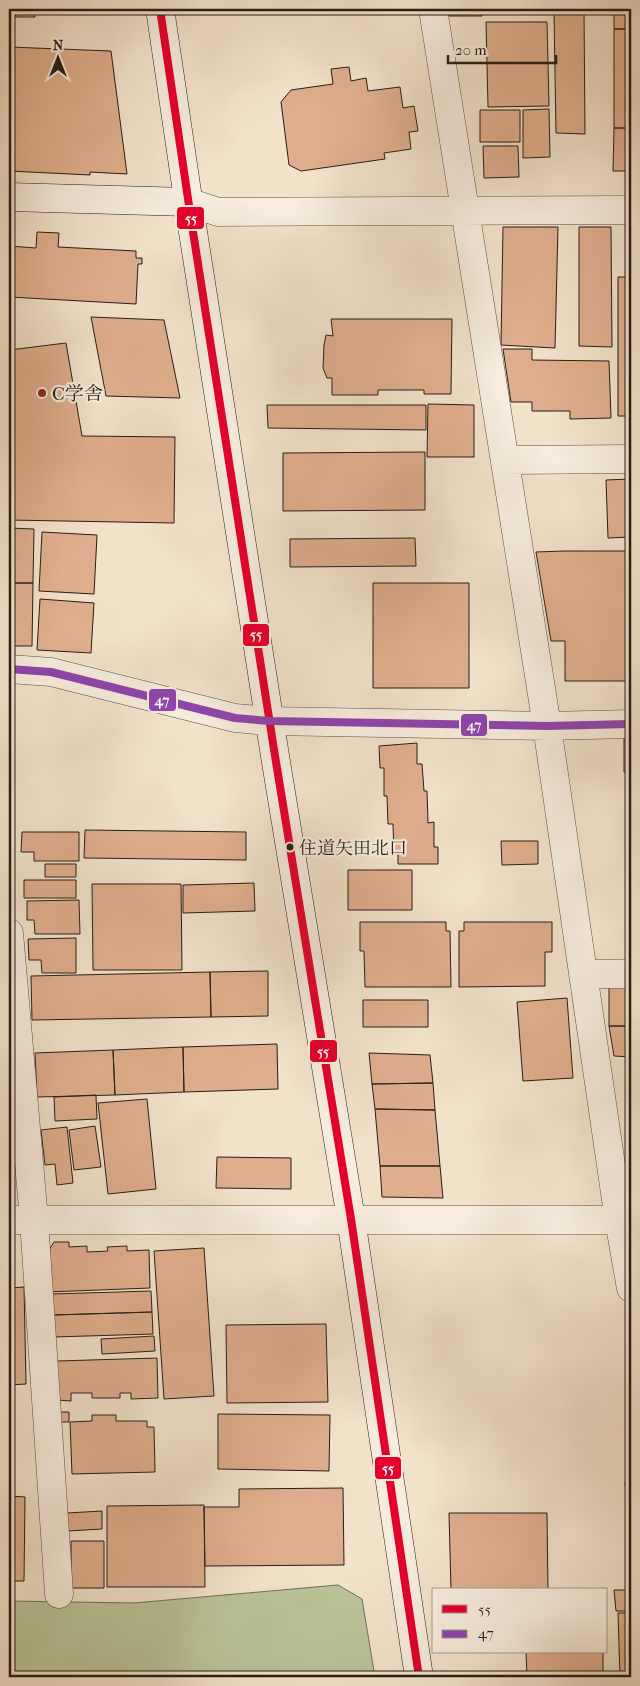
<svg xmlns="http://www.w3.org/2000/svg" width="640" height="1686" viewBox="0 0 640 1686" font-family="'IM FELL French Canon','Noto Serif JP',serif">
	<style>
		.green { fill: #bac397; stroke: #707056 }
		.building { fill: #dfae8e; stroke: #271e16 }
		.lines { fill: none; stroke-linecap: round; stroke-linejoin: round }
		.street-casing { stroke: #5a4f43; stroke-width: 29 }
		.secondary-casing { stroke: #271e16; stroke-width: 29 }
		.street { stroke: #f7ecdd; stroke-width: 28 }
		.secondary { stroke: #f7ecdd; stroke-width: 28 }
		.bus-1-casing { stroke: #f7ecdd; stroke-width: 11 }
		.bus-2-casing { stroke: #f7ecdd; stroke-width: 11 }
		.bus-1 { stroke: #e4002b; stroke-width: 8 }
		.bus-2 { stroke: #8e44ad; stroke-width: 8 }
		.poi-dot { fill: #8f2418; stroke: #f7ecdd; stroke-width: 2 }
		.bus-dot { fill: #271e16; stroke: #f7ecdd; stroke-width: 2 }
		.labels { text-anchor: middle; stroke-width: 4.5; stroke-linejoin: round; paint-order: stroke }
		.bus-label { font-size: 18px; fill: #271e16; stroke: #f7ecdd; text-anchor: start }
		.poi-label { font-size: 19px; fill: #271e16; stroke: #f7ecdd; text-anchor: start }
		.line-badge { stroke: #f7ecdd; stroke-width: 2 }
		.badge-label { font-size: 14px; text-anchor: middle; font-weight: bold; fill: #fff }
	</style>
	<rect width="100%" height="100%" fill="#f2e2ca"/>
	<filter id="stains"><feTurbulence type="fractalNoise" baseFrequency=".004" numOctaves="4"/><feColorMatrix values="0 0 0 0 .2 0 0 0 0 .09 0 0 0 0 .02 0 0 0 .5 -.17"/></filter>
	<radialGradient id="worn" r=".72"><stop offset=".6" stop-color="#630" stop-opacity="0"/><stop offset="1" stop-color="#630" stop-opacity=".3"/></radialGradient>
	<path class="green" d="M338,1585L362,1599L375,1677H9V1601L134,1603Z"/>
	<path class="building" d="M9,9H35V17H9Z
		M449,9H482V16H449Z
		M486,9H513V14H486Z
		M614,9H631V29H614Z
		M584,11L585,134L556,133L554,12Z
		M486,22H547L549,106L488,107Z
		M614,29H631V128H614Z
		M9,47L111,51L127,174L90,172V175L9,171Z
		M349,67L351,81L366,78L368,91L400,87L403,108L414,106L418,131L409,132L411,149L384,153L385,159L301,171L289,165L281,102L291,90L333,84L331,69Z
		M549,109L550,157L523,158V110Z
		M480,110H520V142H480Z
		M614,128H631V171H613Z
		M483,146H518L519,177L484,178Z
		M503,227H558L555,348L501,345Z
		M579,227H611L612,347L579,346Z
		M37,232L59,233L58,247L136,251V258H142V264H138L136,304L9,297V246L36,248Z
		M618,277H631V416H618Z
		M91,317L164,320L180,398L106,396Z
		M331,319H452L451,394H424V390H378V395H332V378H327L323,368L324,345L326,335L333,336Z
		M66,343L82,436L175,437L174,523L9,520V350Z
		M503,349H532V360L609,361L611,418L570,419V411H532V402H511Z
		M428,404L474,405V457H427Z
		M267,405H426V430L268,428Z
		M425,452V510L283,511V453Z
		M631,479V537L608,538L606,480Z
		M9,528L34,529L33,583H9Z
		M42,532L97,535L94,594L39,591Z
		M415,538L416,566L290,567V539Z
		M564,551H631V681H565V641H551L536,552Z
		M9,583H33L32,646H11V631L9,630Z
		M373,583H469V688H373Z
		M40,599L94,603L91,653L37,650Z
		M624,737H631V794L630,772H624Z
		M417,743V764H422L424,791H427L428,823L434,822V847H438V864H398V854H394L393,824H388L387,796H384V768H380L379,746Z
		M85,830L246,832V860L84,858Z
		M22,832H79V861H34V852H21Z
		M501,841H538V864L502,865Z
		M45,864H76V877H45Z
		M348,870H412V910H348Z
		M24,880H76V898H24Z
		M254,883L255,911L183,913V885Z
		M92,884H181L182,970H93Z
		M79,900L80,934H35L34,920H27V901Z
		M360,922H446V931H450L451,987H365L364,951H360Z
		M464,922H552V952H545V986L459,987V931H464Z
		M76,938V973H42L41,960H29L28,939Z
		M268,971V1016L211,1017L210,972Z
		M210,972L211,1017L32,1020L31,976Z
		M609,985H631V1026H609Z
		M567,998L573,1078L523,1081L517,1002Z
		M363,1000H428V1027H363Z
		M609,1026H631V1057L614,1056Z
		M277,1044L278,1089L184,1092L183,1047Z
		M183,1047L184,1092L115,1095L113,1050Z
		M113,1050L115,1095L37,1097L35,1053Z
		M369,1053L430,1055L433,1083L372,1084Z
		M433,1083L435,1110L375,1109L372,1084Z
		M96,1095L97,1119L55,1121L54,1097Z
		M147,1099L156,1189L108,1194L98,1103Z
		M375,1109L435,1110L440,1166H380Z
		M95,1126L101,1167L74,1170L69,1130Z
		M67,1127L73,1183L57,1185L55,1164L45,1165L41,1130Z
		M217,1157L291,1158V1189L216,1188Z
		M380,1166H440L443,1198L382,1197Z
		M54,1242H69V1247L87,1246V1252L108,1251L107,1247L127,1246V1251L149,1250L150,1288L48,1292L47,1253Z
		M204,1248L214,1396L164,1399L154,1251Z
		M24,1287L26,1384L9,1385V1288Z
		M151,1291L152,1312L53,1315L52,1294Z
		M152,1312L153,1334L53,1337V1315Z
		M326,1324L328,1402L227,1403L226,1325Z
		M154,1336L155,1351L102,1354L101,1339Z
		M157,1358L158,1398L131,1399V1393H120V1398H92V1393H71V1401L57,1400V1361Z
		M59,1412H69V1422H59Z
		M218,1414L330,1415L329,1471L218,1469Z
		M92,1415H116V1421H147V1427H154L155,1472L72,1474L70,1422L92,1421Z
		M625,1483H631V1493L626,1494Z
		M343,1488L344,1565L205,1566L204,1507H239V1489Z
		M9,1496L25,1497L24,1581H9Z
		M204,1505L205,1587H107V1506Z
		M102,1511V1529L68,1531L67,1513Z
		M449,1513H547L548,1590H451Z
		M71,1541H104V1588H71Z
		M614,1590H631V1611H616Z
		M618,1613H631V1677H620Z
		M526,1652H603V1672H580V1677H527Z"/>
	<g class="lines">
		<g class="street-casing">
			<path id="street" d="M433,9L547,726L619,1220L631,1288
				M188,202L218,212L631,210
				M505,460L631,459
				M9,669L51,672L235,718L269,721L547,726L631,724
				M9,933L34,1220L59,1594
				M583,974H631
				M9,1220H631"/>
		</g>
		<g class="secondary-casing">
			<path id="secondary" d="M160,9L191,219L275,756L351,1219L419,1677
				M9,197L188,202"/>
		</g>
		<use href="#street" class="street"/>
		<use href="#secondary" class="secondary"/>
		<g class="bus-1-casing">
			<path id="bus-1" d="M160,9L191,219L275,756L351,1219L419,1677"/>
		</g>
		<g class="bus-2-casing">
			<path id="bus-2" d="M9,669L51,672L235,718L269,721L547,726L631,724"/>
		</g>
		<use href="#bus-1" class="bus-1"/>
		<use href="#bus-2" class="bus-2"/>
	</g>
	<circle class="poi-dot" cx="42" cy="393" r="5"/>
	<circle class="bus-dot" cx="290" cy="847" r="4.5"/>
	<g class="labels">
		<g class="bus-label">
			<text x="299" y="854">住道矢田北口</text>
		</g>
		<g class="poi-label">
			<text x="52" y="400">C学舎</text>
		</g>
	</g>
	<g class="line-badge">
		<rect x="176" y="206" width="29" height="24" rx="5" fill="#e4002b"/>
		<rect x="242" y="623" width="28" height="24" rx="5" fill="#e4002b"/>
		<rect x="148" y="688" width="29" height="24" rx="5" fill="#8e44ad"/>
		<rect x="460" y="713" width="28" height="24" rx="5" fill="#8e44ad"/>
		<rect x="309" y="1039" width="29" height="24" rx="5" fill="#e4002b"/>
		<rect x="374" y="1456" width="28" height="24" rx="5" fill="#e4002b"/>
	</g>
	<g class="badge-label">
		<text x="191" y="223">55</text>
		<text x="256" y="639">55</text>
		<text x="162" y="705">47</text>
		<text x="474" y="730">47</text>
		<text x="323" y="1056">55</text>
		<text x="388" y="1473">55</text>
	</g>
	<rect width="640" height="1686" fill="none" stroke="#f2e2ca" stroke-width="30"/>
	<rect x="10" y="10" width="620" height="1666" fill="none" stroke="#271e16" stroke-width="2.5"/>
	<rect x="15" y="15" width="610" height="1656" fill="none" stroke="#271e16"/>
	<rect x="432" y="1588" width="175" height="65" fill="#f7ecdd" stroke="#a49a8d"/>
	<rect x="442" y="1605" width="25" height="8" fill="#e4002b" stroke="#a49a8d"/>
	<text x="478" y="1614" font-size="15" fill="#271e16">55</text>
	<rect x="442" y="1630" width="25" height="8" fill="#8e44ad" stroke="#a49a8d"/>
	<text x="478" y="1638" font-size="15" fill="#271e16">47</text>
	<g transform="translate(58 58)" stroke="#f7ecdd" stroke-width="4" paint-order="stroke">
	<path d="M0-4L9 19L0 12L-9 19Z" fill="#271e16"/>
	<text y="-8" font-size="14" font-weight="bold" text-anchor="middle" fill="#271e16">N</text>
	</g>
	<path d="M448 55v8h108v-8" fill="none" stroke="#271e16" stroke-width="2.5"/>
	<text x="455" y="55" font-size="15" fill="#271e16" stroke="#f7ecdd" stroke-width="4" paint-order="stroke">20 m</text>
	<rect width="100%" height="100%" filter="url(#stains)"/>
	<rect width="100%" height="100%" fill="url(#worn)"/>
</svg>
